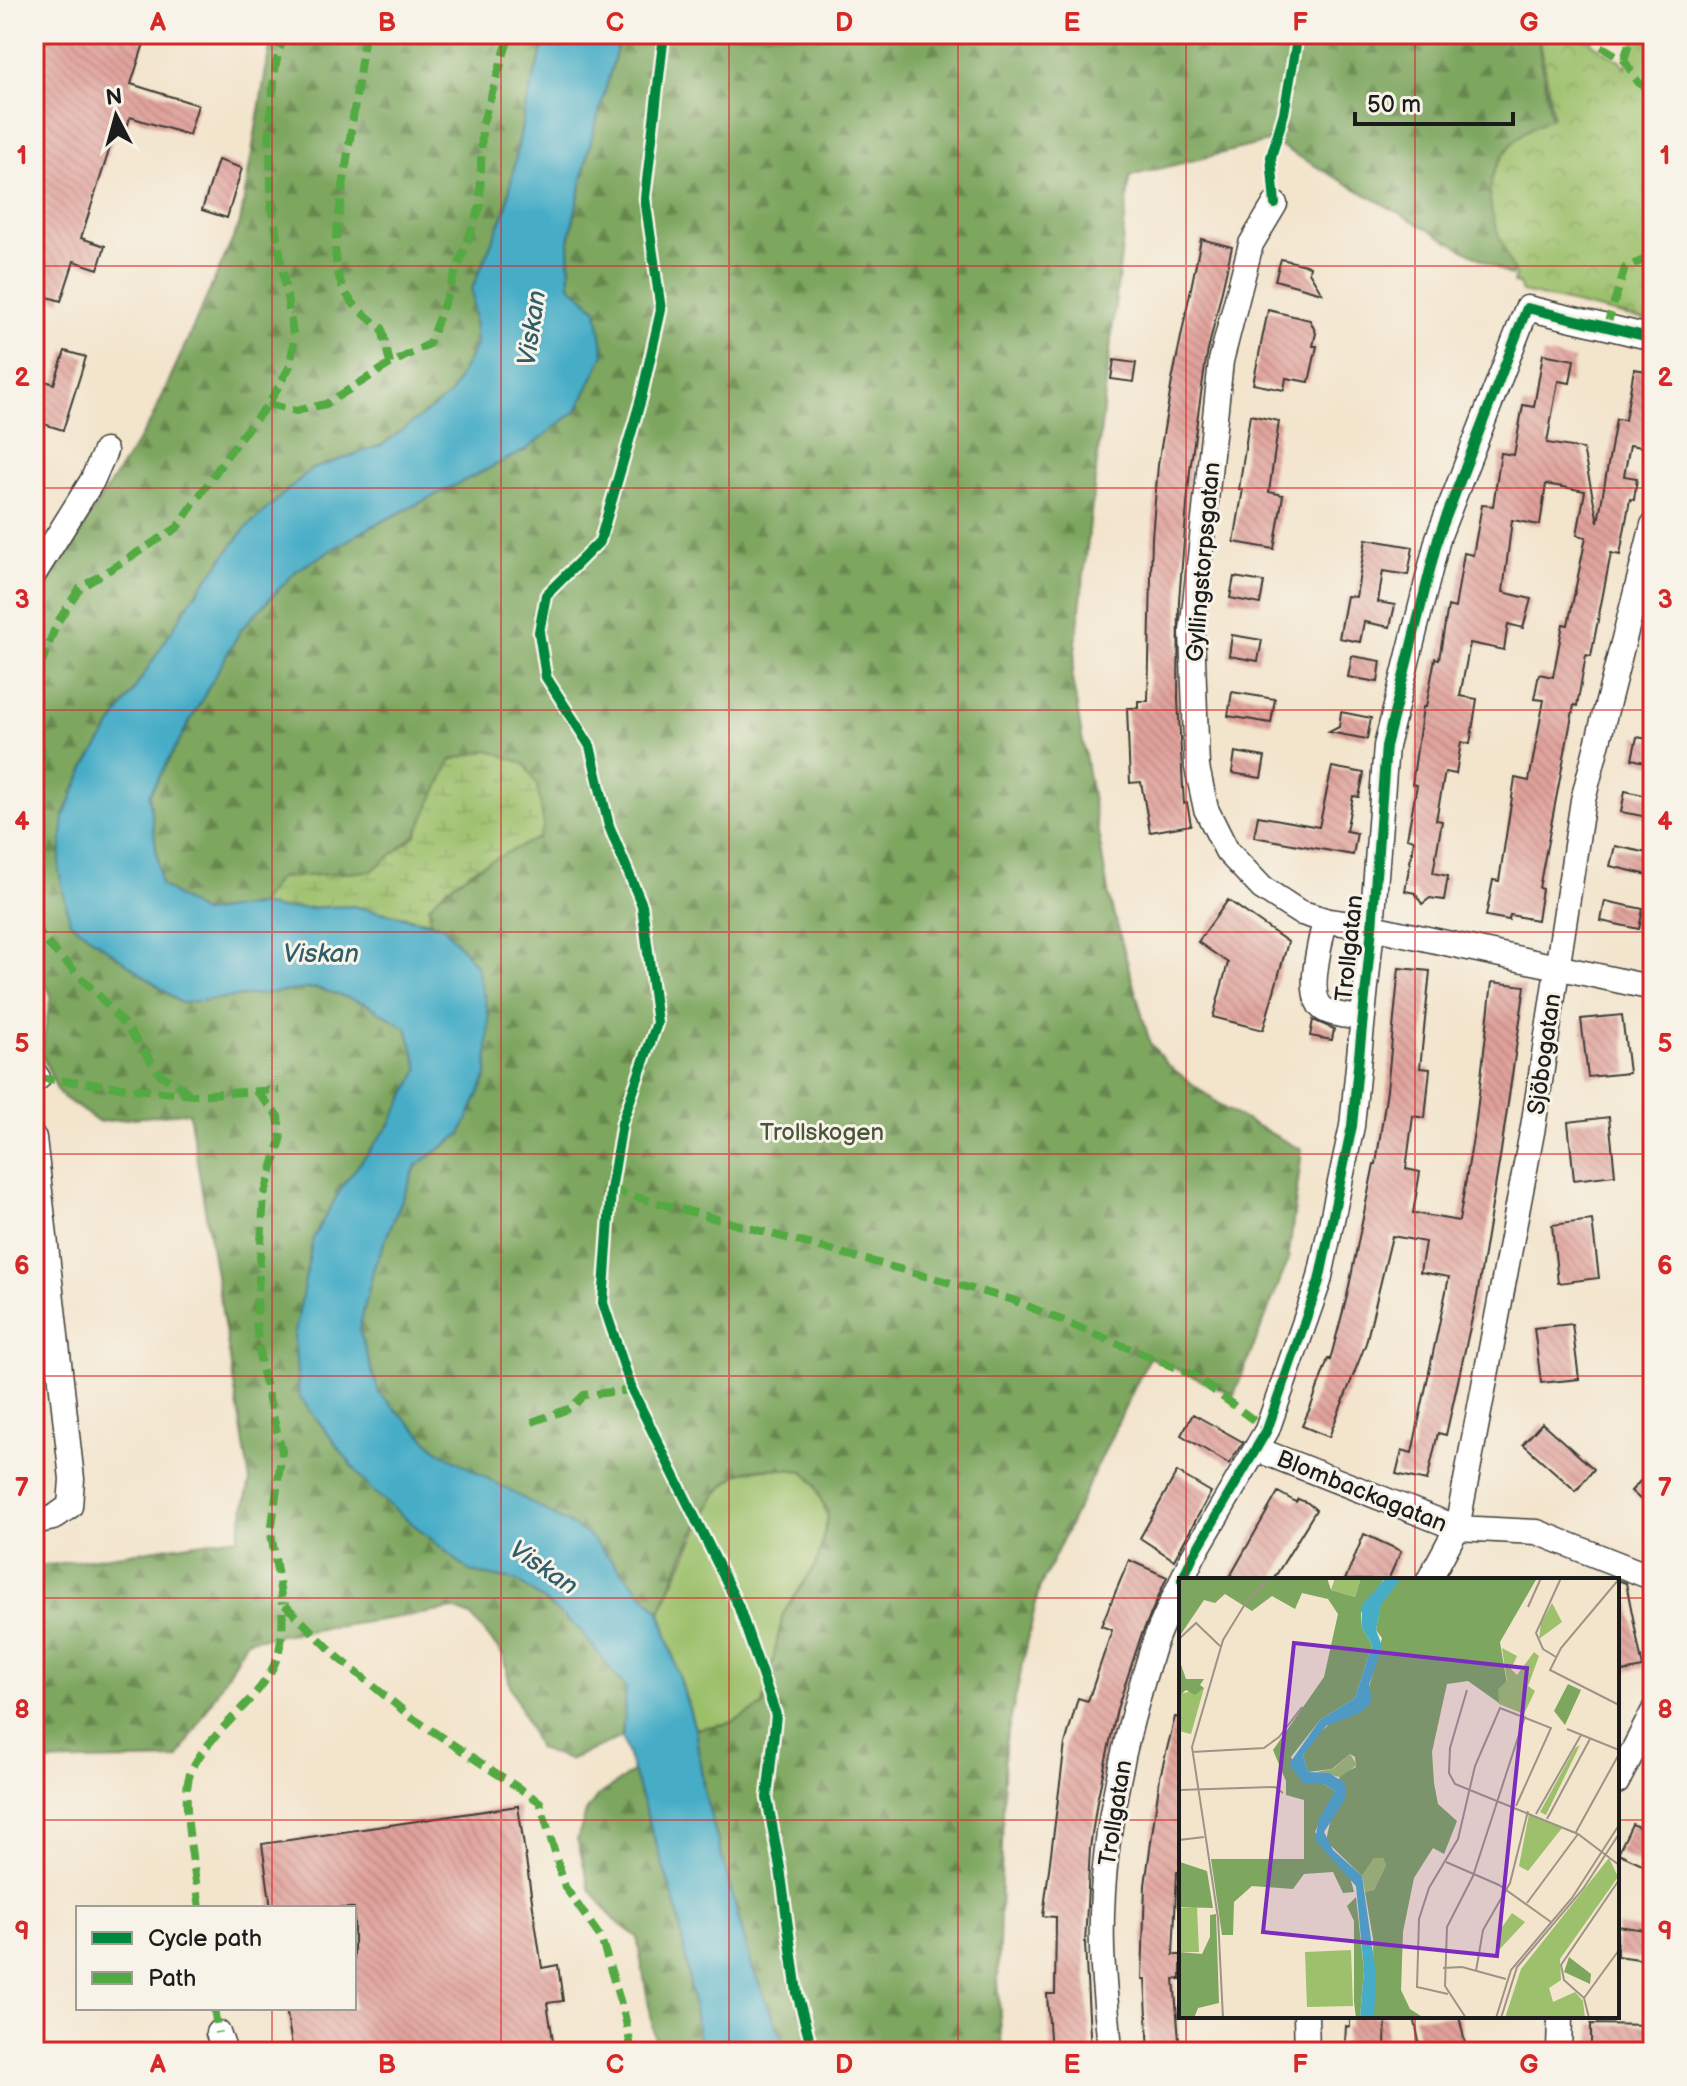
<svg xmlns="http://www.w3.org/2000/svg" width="1687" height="2086" viewBox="0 0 1687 2086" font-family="'Balsamiq Sans',sans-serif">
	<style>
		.green { fill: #9cc06b; stroke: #5c6e44; stroke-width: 2 }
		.forest { fill: url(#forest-firs); stroke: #4c613e; stroke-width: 2 }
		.wetland { fill: url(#wetland-marsh); stroke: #5c6e44; stroke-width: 2 }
		.park { fill: url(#park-crowns); stroke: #5c6e44; stroke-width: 2 }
		.water { fill: #47adc7; stroke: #326472; stroke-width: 2 }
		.building { fill: url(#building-back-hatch) }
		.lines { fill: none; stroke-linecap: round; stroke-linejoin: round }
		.minor-casing { stroke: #3c3a36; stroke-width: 27 }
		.minor { stroke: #fff; stroke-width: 24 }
		.quiet { stroke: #52a943; stroke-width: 8; stroke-dasharray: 16 8; stroke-linecap: butt }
		.cycleway-casing { stroke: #f7f3e8; stroke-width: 15 }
		.cycleway { stroke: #00873e; stroke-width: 10 }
		.grid { fill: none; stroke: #d62828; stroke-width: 2; stroke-opacity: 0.55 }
		.labels { text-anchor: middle; stroke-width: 6; stroke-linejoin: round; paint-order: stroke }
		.street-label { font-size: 24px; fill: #1c1c1c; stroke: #f7f3e8 }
		.park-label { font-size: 24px; fill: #495538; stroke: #f7f3e8 }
		.water-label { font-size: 26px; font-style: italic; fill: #2f5d69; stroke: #f7f3e8 }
		.inset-road { fill: none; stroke: #9d9486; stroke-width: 2 }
		.view { fill: #7b2cbf; fill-opacity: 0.15; stroke: #7b2cbf; stroke-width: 4 }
		.inset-edge { fill: none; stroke: #1c1c1c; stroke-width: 4 }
		.neatline { fill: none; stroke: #d62828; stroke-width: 3 }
		.grid-label { font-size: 26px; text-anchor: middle; font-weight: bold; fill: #d62828 }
	</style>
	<defs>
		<pattern id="forest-firs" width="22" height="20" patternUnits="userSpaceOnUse" patternTransform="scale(2)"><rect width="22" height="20" fill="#7da65f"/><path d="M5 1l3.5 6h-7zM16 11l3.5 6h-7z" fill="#66864e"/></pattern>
		<pattern id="wetland-marsh" width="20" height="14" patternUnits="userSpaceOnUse" patternTransform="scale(2)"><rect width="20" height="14" fill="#9cc06b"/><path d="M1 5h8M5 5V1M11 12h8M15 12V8" fill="none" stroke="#86a45c"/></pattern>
		<pattern id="park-crowns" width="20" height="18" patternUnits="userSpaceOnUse" patternTransform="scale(2)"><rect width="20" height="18" fill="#9cc06b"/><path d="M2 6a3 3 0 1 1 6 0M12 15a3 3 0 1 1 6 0" fill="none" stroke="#86a45c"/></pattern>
		<pattern id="building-back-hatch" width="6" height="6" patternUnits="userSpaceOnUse" patternTransform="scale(2)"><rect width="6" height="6" fill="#dfa09a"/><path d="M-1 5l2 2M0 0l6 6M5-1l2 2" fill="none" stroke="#bf8984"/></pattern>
	</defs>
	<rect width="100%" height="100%" fill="#f7f3e8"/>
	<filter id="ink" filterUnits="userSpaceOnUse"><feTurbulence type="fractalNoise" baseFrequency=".0125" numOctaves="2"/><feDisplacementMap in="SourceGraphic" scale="16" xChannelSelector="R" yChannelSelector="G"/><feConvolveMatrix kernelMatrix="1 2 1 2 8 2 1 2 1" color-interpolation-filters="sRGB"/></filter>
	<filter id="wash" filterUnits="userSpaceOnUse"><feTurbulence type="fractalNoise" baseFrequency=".006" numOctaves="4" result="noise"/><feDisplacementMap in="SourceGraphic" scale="32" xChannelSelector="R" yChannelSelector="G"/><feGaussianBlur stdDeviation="1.8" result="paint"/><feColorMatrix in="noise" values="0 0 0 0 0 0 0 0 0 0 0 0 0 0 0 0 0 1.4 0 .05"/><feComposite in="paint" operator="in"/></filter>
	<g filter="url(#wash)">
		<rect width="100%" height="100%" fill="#f3e4cc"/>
		<path class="green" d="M772,1468L803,1471L815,1484L828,1517L817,1563L783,1614L763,1707L731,1723L695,1729L660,1612L713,1498L738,1473Z"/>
		<path class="forest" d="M272,34H547L525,109L506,209L473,289L476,345L450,395L382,445L310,470L246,528L191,600L86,766L70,922L181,1003L316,988L365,1003L407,1028L419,1069L389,1126L343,1185L294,1337L471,1572L518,1580L579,1629L626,1689L622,1737L569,1760L538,1749L510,1685L503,1655L471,1616L454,1609L247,1640L178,1759L34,1762V1567L238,1537L250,1481L189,1112L98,1122L59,1094L41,1053L51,995L34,961V602L152,419L240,223Z
			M621,34H1537L1554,136L1511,276L1271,141L1130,176L1072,678L1109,897L1150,1043L1168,1065L1225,1109L1302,1150L1288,1261L1234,1395L1149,1357L1039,1589L1005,1745L998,1981L1002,2052H788L752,1967L704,1791L695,1729L731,1723L763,1706L783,1614L817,1563L828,1518L815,1484L804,1471C783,1469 761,1466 741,1473C708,1484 674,1579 660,1612L587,1534L437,1451L379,1393L358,1330L374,1267L416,1166L461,1134L443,926L430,922L429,906C459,874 498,855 538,838L452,760L416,835L372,871L279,878L259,905L202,913L161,885L149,795L241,629L297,570L369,528L526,450L597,310L570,285L569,241L589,148Z
			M634,1771L678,1913L701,2052H657L637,1937L613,1919L590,1889L577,1839L586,1812L597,1797Z"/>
		<path class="wetland" d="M489,750L525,764L537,785L544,826L538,838L477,867L444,890L429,906L430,922L353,906L281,909L259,905L279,878L372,871L416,835L451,760Z"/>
		<path class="park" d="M1539,34H1578L1620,61L1625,68L1637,34H1653V322L1522,292L1519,284L1513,283L1515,275C1493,220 1469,183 1521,135C1530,127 1543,123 1553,116Z"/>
		<path class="water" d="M547,34H621L589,148L569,241L570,285L597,310L604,354L578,409L526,450L369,528L297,570L241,629L149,795L161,885L202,913L259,905L281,909L353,906L443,926L476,965L489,1016L487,1076L461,1134L416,1166L374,1267L359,1330L379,1393L437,1450L587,1534L660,1612L695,1729L704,1791L752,1967L788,2052H701L678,1913L622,1737L626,1689L579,1629L518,1581L471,1572L370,1489L299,1396L294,1337L313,1238L343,1185L389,1126L419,1069L407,1028L365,1003L316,988L181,1003L70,922L59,871L64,815L86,766L191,600L246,528L310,470L382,445L450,395L476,345L472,289L506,209L525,109Z"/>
		<g id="blocks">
			<path class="building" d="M34,34H147L131,84L198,105L189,135L130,117L126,132L116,129L81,238L105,246L98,269L74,261L61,301L34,293Z
				M218,160L242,168L227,218L202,210Z
				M1201,239L1232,247L1206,359L1190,470L1179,600L1178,700L1184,804L1187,803L1191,825L1150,832L1141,782L1130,783L1127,708H1138V701H1148L1152,537L1158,465L1172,381Z
				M1281,259L1310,266L1309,272L1322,293L1275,280Z
				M1268,310L1310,320L1316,333L1313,346H1317L1309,382L1286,378L1284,390L1253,384Z
				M65,351L86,357L63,430L34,421V377L54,384Z
				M1543,354L1574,360L1570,383L1558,381L1547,443L1583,449L1598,522L1616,419L1625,420L1634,369L1653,372V449L1630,445L1624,476L1637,478L1634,500L1630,499L1620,555L1611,553L1591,656L1586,655L1577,706L1574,705L1539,888L1542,889L1537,920L1510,915L1509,920L1486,916L1493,880L1499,881L1515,778L1529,781L1544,700L1534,699L1539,674L1553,677L1563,624L1568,625L1586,537L1577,535L1585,491L1546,484L1540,525L1512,520L1503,592L1531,599L1523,628L1508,624L1504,650L1470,643L1460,696L1477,699L1470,744L1461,742L1456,774L1445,772L1436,820L1442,821L1433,873L1448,876L1444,900L1430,898L1422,904L1415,893L1405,891L1414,840L1407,838L1417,785L1412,784L1423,707H1426L1435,658L1439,659L1448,606L1455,608L1464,553L1473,555L1482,505L1493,506L1501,453L1514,455L1523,405L1534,407Z
				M1114,360L1136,363L1133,382L1111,379Z
				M1250,415L1279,421L1269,492L1283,495L1274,549L1234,542L1243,489H1239Z
				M1366,539L1413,547L1408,575L1383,571L1378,602L1395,605L1390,627L1364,622L1360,642L1339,638L1347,596L1356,597Z
				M1234,577L1264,582L1260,604L1230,598Z
				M1232,635L1262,640L1258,661L1229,656Z
				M1352,656L1381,661L1378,682L1348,677Z
				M1232,692L1275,699L1271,723L1228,716Z
				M1341,712L1371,718L1367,739L1329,732L1339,727Z
				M1637,737L1653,740V764L1632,759Z
				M1235,752L1265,757L1261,778L1232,773Z
				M1332,767L1364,773L1359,797L1353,796L1346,831L1357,833L1353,855L1254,837L1258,816L1319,827Z
				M1625,791L1653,797V818L1621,812Z
				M1615,846L1653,854L1649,875L1610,866Z
				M1228,900L1288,942L1263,1030L1213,1017L1228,963L1198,942Z
				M1605,901L1643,909L1639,929L1601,921Z
				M1399,968L1430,971L1420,1068L1430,1069L1425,1118L1413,1116L1406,1169L1420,1172L1413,1213L1459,1221L1476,1120L1492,982L1525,986L1501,1151L1477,1296L1446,1435L1438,1433L1427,1481L1396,1474L1402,1450L1412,1453L1449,1277L1420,1272L1425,1242L1392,1236L1366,1343L1329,1437L1302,1426L1311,1406L1328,1359L1330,1360L1347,1296L1374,1164H1376L1387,1090Z
				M1622,1015L1629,1073L1588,1077L1581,1019Z
				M1313,1020L1334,1029L1332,1040L1310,1036Z
				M1609,1117L1615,1175L1574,1180L1568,1122Z
				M1592,1220L1599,1278L1558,1283L1552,1225Z
				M1572,1324L1579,1379L1541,1383L1534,1328Z
				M1193,1414L1243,1442L1229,1464L1181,1435Z
				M1542,1423L1594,1469L1576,1491L1523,1444Z
				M1653,1467V1511L1631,1491Z
				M1177,1472L1211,1492L1174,1560L1140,1538Z
				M1278,1492L1296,1502L1298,1499L1308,1503L1316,1510L1273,1580H1228Z
				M1364,1534L1401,1551L1388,1580H1345Z
				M1129,1560L1167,1577L1141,1636L1117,1709L1097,1801L1090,1848L1085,1944L1091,2052H1051L1047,1994H1055L1056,1917L1043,1916L1065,1744L1078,1698L1088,1701L1112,1630L1101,1626Z
				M1617,1580L1626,1583L1643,1668L1617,1673Z
				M1175,1717L1181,1718V1872H1177L1173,1955H1181V1979H1174L1180,2052H1149L1145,1979H1142L1145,1885L1160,1777Z
				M518,1806L542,1968L558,1965L563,2001L547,2003L555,2052H293L286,2008H354V1908H271L262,1844Z
				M1632,1824L1653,1834V1869L1618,1853Z
				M1617,1926L1653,1931V1961L1617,1956Z
				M1350,2016H1386L1385,2045L1345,2043L1346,2026L1350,2027Z
				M1414,2016H1459L1467,2052H1421Z
				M1591,2024L1653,2025V2052H1591Z"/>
		</g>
	</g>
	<g filter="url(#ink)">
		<use href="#blocks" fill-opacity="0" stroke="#3c3a36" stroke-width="2"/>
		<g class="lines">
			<g class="minor-casing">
				<path id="minor" d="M1275,204L1251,244L1221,361L1192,631L1197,767L1206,809L1227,851L1262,888L1299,912L1328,921L1372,927L1653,988
					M34,574L92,481L105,451
					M1325,920C1321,941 1304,998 1325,1010C1336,1016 1350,1016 1362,1018
					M34,1073L38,1078
					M34,1138L72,1479L70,1506L53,1518L34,1522
					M1256,1449L1457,1528L1537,1532L1653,1578
					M1182,1580L1193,1556L1267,1430L1319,1281L1352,1126L1372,927L1386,746L1438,538L1527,308L1653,338
					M1429,1580L1457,1528L1533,1127L1583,800L1653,525
					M1617,1782L1653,1712
					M1306,2016L1307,2052
					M218,2033L225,2052
					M1110,2052C1108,2018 1103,1983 1102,1949C1099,1851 1123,1742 1152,1650C1159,1627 1171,1605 1181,1583
					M1559,2052L1560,2016"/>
			</g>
			<use href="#minor" class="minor"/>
			<path class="quiet" d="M365,34L335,243C336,288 346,302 382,328L390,364
				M1581,34L1624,60L1638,82L1653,93
				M1624,60L1632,34
				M1606,328L1625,268L1653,256
				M268,404L296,411L326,404L390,364L429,344L480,207L482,125L510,34
				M34,808L42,755L35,680L57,623L80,588L177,528L238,440L269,403L290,366L294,340L272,206L269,128L276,63L284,34
				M34,923L44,940L100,997L129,1030L160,1074L189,1093
				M38,1078L192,1095L279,1090
				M258,1093L278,1116L281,1140L264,1196L256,1322L261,1368L282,1451L271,1533L282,1602L339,1658L411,1717L540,1802L565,1887L601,1938L625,2017L632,2052
				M611,1190L1013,1300L1193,1375L1267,1430
				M532,1422L571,1408L584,1395L632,1390
				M200,1908C196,1876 180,1801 190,1774C196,1757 211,1741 222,1729C266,1682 286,1669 282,1602
				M214,2008L218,2033"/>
			<g class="cycleway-casing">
				<path id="cycleway" d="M664,34L645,198L661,310L641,399L600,541L546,595L539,632L546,677L590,746L609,826L642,905L657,1023L622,1123L611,1190L603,1303L632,1390L738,1605L776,1715L767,1798L780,1868L797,1993L813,2052
					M1275,204L1271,157L1284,113L1298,34
					M1182,1580L1193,1556L1267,1430L1319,1281L1352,1126L1372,927L1386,746L1438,538L1527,308L1653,338"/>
			</g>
			<use href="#cycleway" class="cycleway"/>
		</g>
	</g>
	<path class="grid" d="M272,34V1908M501,34V2052M729,34V2052M958,34V2052M1186,34V1580M1415,34V1580M34,266H1653M34,488H1653M34,710H1653M34,932H1653M34,1154H1653M34,1376H1653M34,1598H1181M1617,1598H1653M34,1820H1181M1617,1820H1653M272,2008V2052M1186,2016V2052M1415,2016V2052"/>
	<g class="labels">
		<g class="street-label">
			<text transform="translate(1203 562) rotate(-85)" y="8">Gyllingstorpsgatan</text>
			<text transform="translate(1349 948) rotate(-84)" y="8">Trollgatan</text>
			<text transform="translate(1544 1054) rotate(-82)" y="8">Sjöbogatan</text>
			<text transform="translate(1362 1491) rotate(22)" y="8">Blombackagatan</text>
			<text transform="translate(1115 1813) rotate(-81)" y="8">Trollgatan</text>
		</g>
		<g class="park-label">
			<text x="822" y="1140">Trollskogen</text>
		</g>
		<g class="water-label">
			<text transform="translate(531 328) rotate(-82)" y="9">Viskan</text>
			<text x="321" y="962">Viskan</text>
			<text transform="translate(544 1567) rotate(34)" y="9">Viskan</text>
		</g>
	</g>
	<g transform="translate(1179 1578)">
		<rect width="440" height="440" fill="#f3e4cc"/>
		<path d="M156,0H182L176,19L152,12ZM373,25L383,44L360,61L362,45ZM25,110L12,156L0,153L1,116ZM401,167L367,237L361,234L396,170ZM195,280H204L207,287L195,312L186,314L183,298ZM430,280L439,299L381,381L382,402L370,410L374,424L396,414L404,423L406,440H326L342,391ZM18,329L20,374H0V330ZM172,372L174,428L128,429L126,374Z" fill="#9cc06b"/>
		<path d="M0,0H148L152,12L176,19L182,0H206L182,35L183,50L193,67L176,120L141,142L112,179L125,206H144L156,213L136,254L171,299L175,314L164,315L154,294L125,296L114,311L73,308L55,324L54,357H43L32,281H125V222L107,217V203L94,172L145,99L159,36L149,21L123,15L116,31L93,18L73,33L46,16L36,25L25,22L0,59ZM222,0H358L321,64L328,106L320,125L289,103L268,106L253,174L255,205L259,226L278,243L265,276L254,270L235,300L224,354L222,412L231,431L245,440H195L194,361L186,314L195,312L207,287L204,280H195L183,298L147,263L161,197L177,189L176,179L171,176L153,191L129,194L124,177L139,156L189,113L203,60L197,52L203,20ZM0,81L7,101H25L21,107L25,110L16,117L7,112L0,118ZM389,106L402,112L386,147L375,133ZM1,284L28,293L34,330L0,329ZM177,319L185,392L181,440H177L175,424V343L168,328ZM37,336L40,425L19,430L15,440H0V374L23,376L31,359V337ZM390,379L412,396L411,406L385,394Z" fill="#7da65f"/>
		<path d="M171,176L178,187L161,199L137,194L154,191Z" fill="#9cc06b"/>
		<path d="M323,70L338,78L332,91L338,97L355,74L360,78L349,108L356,113L345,136L320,126L319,111L328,103ZM350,236L383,250L349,293L340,288ZM333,335L346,344L321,371V352Z" fill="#9cc06b"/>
		<path d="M207,0H222L202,27L197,52L203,68L190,107L193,123L181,135L147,148L124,177L129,194L150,195L166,205V221L145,254L154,272L183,298L197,396L195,440H181L185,392L177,308L136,262L140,241L156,213L144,206H125L110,186L141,142L176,120L193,67L183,50V27Z" fill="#47adc7"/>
		<path class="inset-road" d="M440,1L382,70L371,92L440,127M349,29L362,0M0,61L17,45L41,68M377,79L364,71L357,55L382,0M288,112L271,170L270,195L276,206L399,256L440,287M388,151L440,172M13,174L85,170L100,159L123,129M0,212L96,209L104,215M357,236L402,157M368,241L411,161M397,254L440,176M0,262L25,259M267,284L320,307L372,344M348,325L399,256M264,390L283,389L327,401M297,393L304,352L331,305L349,233M269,416L238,409L240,341L250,310L279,261L296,188L321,130L372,150L337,228M405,420L440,372M44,440L39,340L13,169L44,62L66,26L90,0M287,440L266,408L268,349L294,298L346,138M317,440L332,392L393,320L440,247M322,440L338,389L404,311L440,256M410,440L405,420L385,402L382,387L440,302"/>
		<path class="view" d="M115,65L348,90L318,378L84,354Z"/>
		<rect width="440" height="440" class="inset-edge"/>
	</g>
	<rect width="1687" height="2086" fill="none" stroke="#f7f3e8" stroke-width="88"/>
	<rect x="76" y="1906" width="280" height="104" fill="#f7f3e8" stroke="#9f9d96" stroke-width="2"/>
	<rect x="92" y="1932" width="40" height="12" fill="#00873e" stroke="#9f9d96" stroke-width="2"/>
	<text x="148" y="1946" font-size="24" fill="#1c1c1c">Cycle path</text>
	<rect x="92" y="1972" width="40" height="12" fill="#52a943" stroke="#9f9d96" stroke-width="2"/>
	<text x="148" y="1986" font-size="24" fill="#1c1c1c">Path</text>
	<g transform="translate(116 116) rotate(354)" stroke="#f7f3e8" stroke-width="6" paint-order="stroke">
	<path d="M0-6L14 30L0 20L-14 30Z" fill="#1c1c1c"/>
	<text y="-12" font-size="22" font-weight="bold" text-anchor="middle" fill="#1c1c1c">N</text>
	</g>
	<path d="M1355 112v12h158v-12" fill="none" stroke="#1c1c1c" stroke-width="4"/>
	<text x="1367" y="112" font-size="24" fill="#1c1c1c" stroke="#f7f3e8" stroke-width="6" paint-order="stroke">50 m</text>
	<rect x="44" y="44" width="1599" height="1998" class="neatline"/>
	<g class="grid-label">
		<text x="158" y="31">A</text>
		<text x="387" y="31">B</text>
		<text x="615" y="31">C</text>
		<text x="844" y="31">D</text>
		<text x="1072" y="31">E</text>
		<text x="1300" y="31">F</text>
		<text x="1529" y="31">G</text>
		<text x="22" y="164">1</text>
		<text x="1665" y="164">1</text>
		<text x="22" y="386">2</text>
		<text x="1665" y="386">2</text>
		<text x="22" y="608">3</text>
		<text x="1665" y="608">3</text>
		<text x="22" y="830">4</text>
		<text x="1665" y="830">4</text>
		<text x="22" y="1052">5</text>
		<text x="1665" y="1052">5</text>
		<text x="22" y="1274">6</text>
		<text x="1665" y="1274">6</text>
		<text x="22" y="1496">7</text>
		<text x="1665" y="1496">7</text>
		<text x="22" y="1718">8</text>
		<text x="1665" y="1718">8</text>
		<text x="22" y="1940">9</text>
		<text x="1665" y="1940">9</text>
		<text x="158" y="2073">A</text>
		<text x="387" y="2073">B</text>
		<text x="615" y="2073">C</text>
		<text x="844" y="2073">D</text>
		<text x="1072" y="2073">E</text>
		<text x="1300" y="2073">F</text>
		<text x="1529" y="2073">G</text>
	</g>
</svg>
